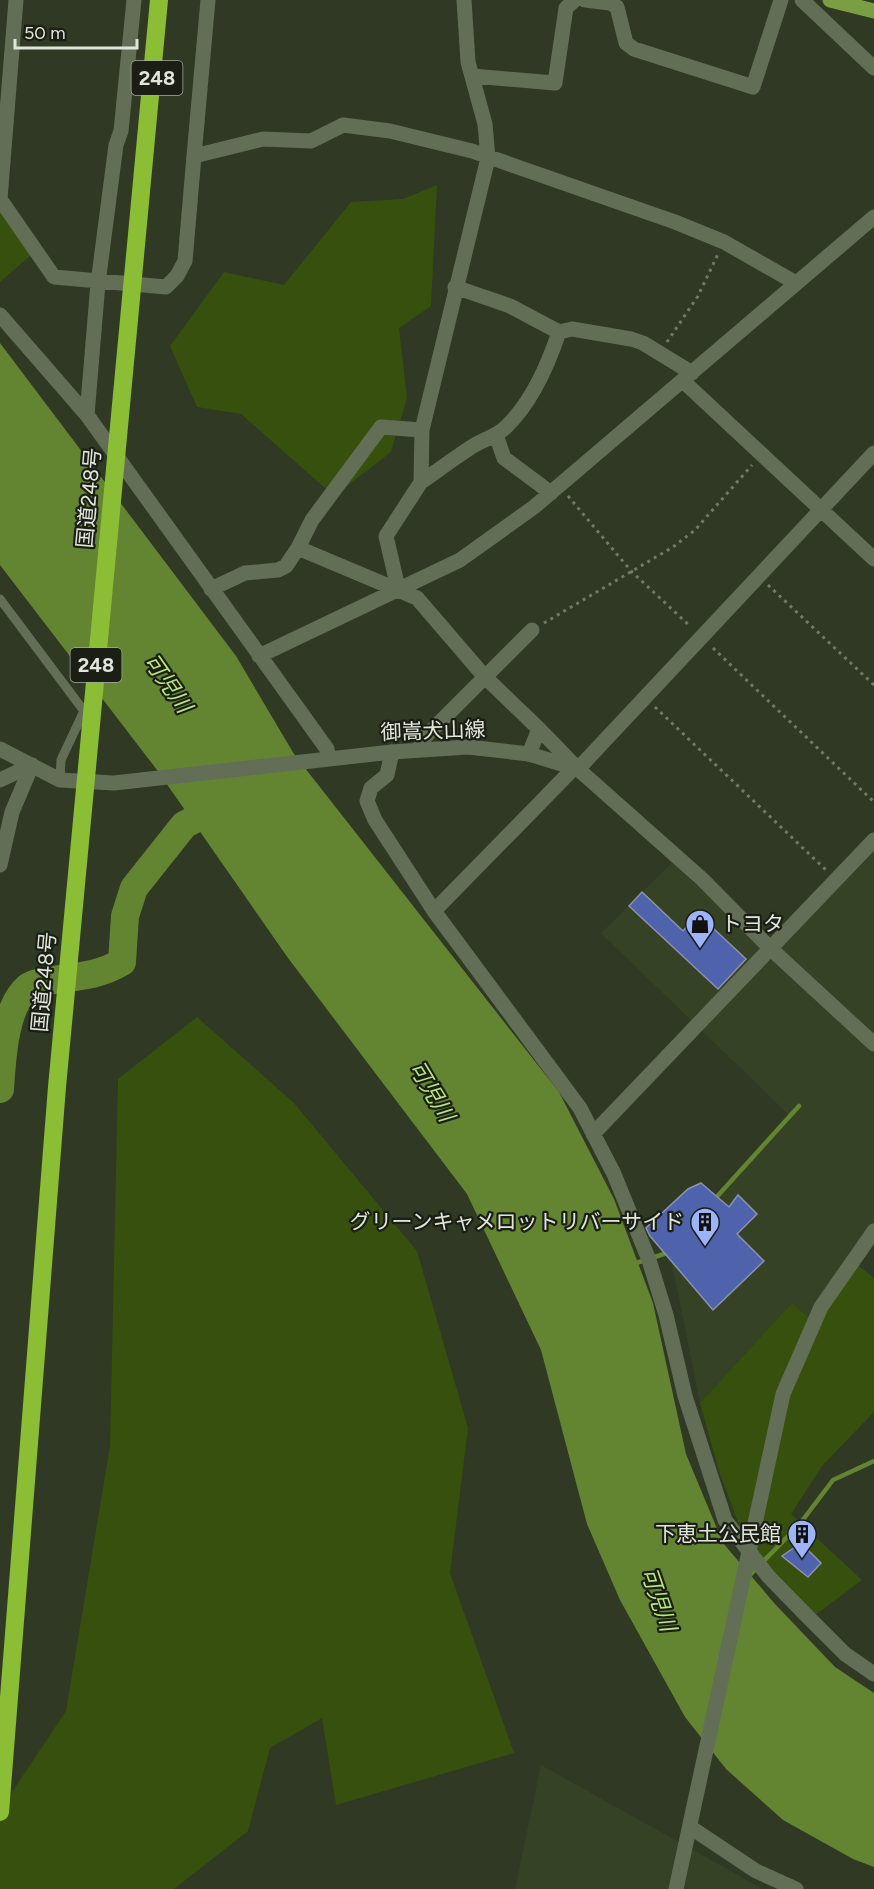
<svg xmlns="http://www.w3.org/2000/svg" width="874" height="1889" viewBox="0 0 874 1889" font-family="Figtree,'Noto Sans JP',sans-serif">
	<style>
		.built { fill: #364226 }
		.green { fill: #38500d }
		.water { fill: #638431 }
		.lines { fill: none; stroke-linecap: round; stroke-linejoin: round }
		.stream { stroke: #638431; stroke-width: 4.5 }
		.river { stroke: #638431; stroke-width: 28 }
		.building { fill: #4f62ac; stroke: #8b93ac; stroke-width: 1.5 }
		.path { stroke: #717a68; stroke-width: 3; stroke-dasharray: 3 4.5; stroke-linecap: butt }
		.lane { stroke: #636e57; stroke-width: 9 }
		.street { stroke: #636e57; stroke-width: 15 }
		.secondary { stroke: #636e57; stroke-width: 15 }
		.primary { stroke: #7b9e43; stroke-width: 15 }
		.highway { stroke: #8bbe35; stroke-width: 18 }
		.labels { text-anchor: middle; stroke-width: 4.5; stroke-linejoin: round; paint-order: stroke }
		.shield { fill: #1a1e15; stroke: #a5aa9e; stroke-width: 1.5 }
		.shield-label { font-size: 20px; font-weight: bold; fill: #e0e6d9 }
		.street-label { font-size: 21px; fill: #e0e6d9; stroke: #1a1e15 }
		.poi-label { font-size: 21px; fill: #e0e6d9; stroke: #1a1e15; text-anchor: end }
		.water-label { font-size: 22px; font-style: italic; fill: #b9e879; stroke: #1a1e15 }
	</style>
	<rect width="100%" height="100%" fill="#2f3924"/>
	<path class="built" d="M874,840V1231L814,1322L792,1303L700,1403L669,1249L792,1118L601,933L678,857L771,948Z
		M541,1765L763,1889H515Z"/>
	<path class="green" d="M0,141V199L37,250L0,282Z
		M437,185L431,306L399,328L407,398L391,452L334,496L241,414L197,407L170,346L224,272L284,285L351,202L403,199Z
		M197,1017L294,1103L417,1251L468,1428L450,1573L514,1753L336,1805L322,1718L270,1748L248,1831L174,1889H0V1810L66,1711L110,1446L118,1079Z
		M853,1261L874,1278V1412L822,1466L791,1514L862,1580L810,1619L749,1552L719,1471L700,1403L792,1303L814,1322Z"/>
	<path class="water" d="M0,343L236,656L294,754L559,1092L614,1199L653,1303L686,1454L723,1543L775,1604L835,1667L874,1693V1867L853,1859L783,1820L726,1769L685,1717L620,1600L587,1524L541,1350L467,1194L288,958L157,770L0,565Z"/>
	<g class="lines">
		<path class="stream" d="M713,1201L799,1106
			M633,1264L664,1254L669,1249
			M748,1577L799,1525L833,1480L874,1461"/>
		<path class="river" d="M0,1089C2,1061 4,1007 28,987C36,981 51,981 60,979C83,976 102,974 122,962L125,916L134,888L184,825L225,803"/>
	</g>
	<path class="building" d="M642,892L683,931L698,914L746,959L718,989L629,906Z
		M701,1183L729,1207L738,1195L757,1214L737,1234L764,1261L713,1310L650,1236L646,1228L688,1189Z
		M801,1543L821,1563L808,1577L782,1556Z"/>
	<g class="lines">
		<path class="path" d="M667,342L698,296L718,254
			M568,496L632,572L691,627
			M768,585L874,685
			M544,623L673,547L695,530L752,465
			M713,648L874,802
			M655,707L826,870"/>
		<path class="lane" d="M0,599L84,711L61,760L60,780"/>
		<path class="street" d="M16,0L0,199L54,277L166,287L177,276L185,261L194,156L263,139L311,141L343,125L390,131L472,151L675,222L724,242L796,283
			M585,0L610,3L611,0
			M610,3L617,7L626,43L634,49L753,87L781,0
			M472,76L555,83L566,8L575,0
			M194,156L208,0
			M455,287L510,306L559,332L572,329L631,339L643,343L692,373
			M0,315L87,415L327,749L329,758
			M683,381L874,559
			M87,415L98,283L116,145L121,131L134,0
			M496,435L504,458L551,493
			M421,482C437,471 453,459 470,448C481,440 496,437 506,427C531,403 548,365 559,332
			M298,548L417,598L484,676L539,729L529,754
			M398,588L386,536L421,482L422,430L488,158L485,124L468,62L464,0
			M211,589L245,573L278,570L286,566L298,548L312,520L381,427L422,430
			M259,656L460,560L534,507L874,217
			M539,729L578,769L874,453
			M419,749L425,737L532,630
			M392,752L387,775L371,788L367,801L375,820L434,911L580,1108L614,1174L649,1260L666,1315L685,1396L725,1520L768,1576L810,1619L845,1654L874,1674
			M0,780L32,765
			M434,911L574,768
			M593,1134L874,840
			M690,1827L756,1871L796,1889"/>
		<path class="secondary" d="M802,0L874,68
			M0,749L60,780L114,783L392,752L468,747L529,754L578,769L702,879L771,949L874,1044
			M0,865L12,812L32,765
			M676,1889L783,1394L821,1307L874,1231"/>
		<path class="primary" d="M830,0L874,11"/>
		<path class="highway" d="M0,1812L57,1087L159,0"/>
	</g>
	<defs>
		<g id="shop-pin" transform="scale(1.5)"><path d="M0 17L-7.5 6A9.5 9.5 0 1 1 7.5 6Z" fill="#9db4fd" stroke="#1a1e15"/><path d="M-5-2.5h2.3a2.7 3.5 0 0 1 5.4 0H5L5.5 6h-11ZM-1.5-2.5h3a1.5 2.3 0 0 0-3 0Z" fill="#111"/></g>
		<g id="building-pin" transform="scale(1.5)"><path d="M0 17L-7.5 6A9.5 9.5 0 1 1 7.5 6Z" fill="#9db4fd" stroke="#1a1e15"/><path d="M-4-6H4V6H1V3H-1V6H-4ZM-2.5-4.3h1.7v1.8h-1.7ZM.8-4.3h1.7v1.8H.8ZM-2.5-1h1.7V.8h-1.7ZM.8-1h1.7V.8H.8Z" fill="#111"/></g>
	</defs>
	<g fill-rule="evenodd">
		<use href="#shop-pin" x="700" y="924"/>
		<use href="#building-pin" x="705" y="1222"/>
		<use href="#building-pin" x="802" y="1534"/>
	</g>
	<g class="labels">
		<g class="shield">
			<rect x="131.5" y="61" width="51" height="34" rx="4.5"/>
			<rect x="70.5" y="648" width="51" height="34" rx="4.5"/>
		</g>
		<g class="shield-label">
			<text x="157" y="85">248</text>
			<text x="96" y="672">248</text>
		</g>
		<g class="street-label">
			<text transform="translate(89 498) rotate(-85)" y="7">国道248号</text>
			<text transform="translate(433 731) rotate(-2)" y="7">御嵩犬山線</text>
			<text transform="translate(44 982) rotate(-85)" y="7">国道248号</text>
		</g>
		<g class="poi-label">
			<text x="721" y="931" text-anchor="start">トヨタ</text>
			<text x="684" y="1229">グリーンキャメロットリバーサイド</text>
			<text x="781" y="1541">下恵土公民館</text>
		</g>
		<g class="water-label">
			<text transform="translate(168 683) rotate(55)" y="8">可児川</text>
			<text transform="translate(432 1091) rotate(59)" y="8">可児川</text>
			<text transform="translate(659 1599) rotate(71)" y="8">可児川</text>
		</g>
	</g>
	<path d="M15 39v9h122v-9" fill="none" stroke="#e0e6d9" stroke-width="3"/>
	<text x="24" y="39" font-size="18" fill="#e0e6d9" stroke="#1a1e15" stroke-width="4.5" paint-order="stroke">50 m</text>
</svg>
